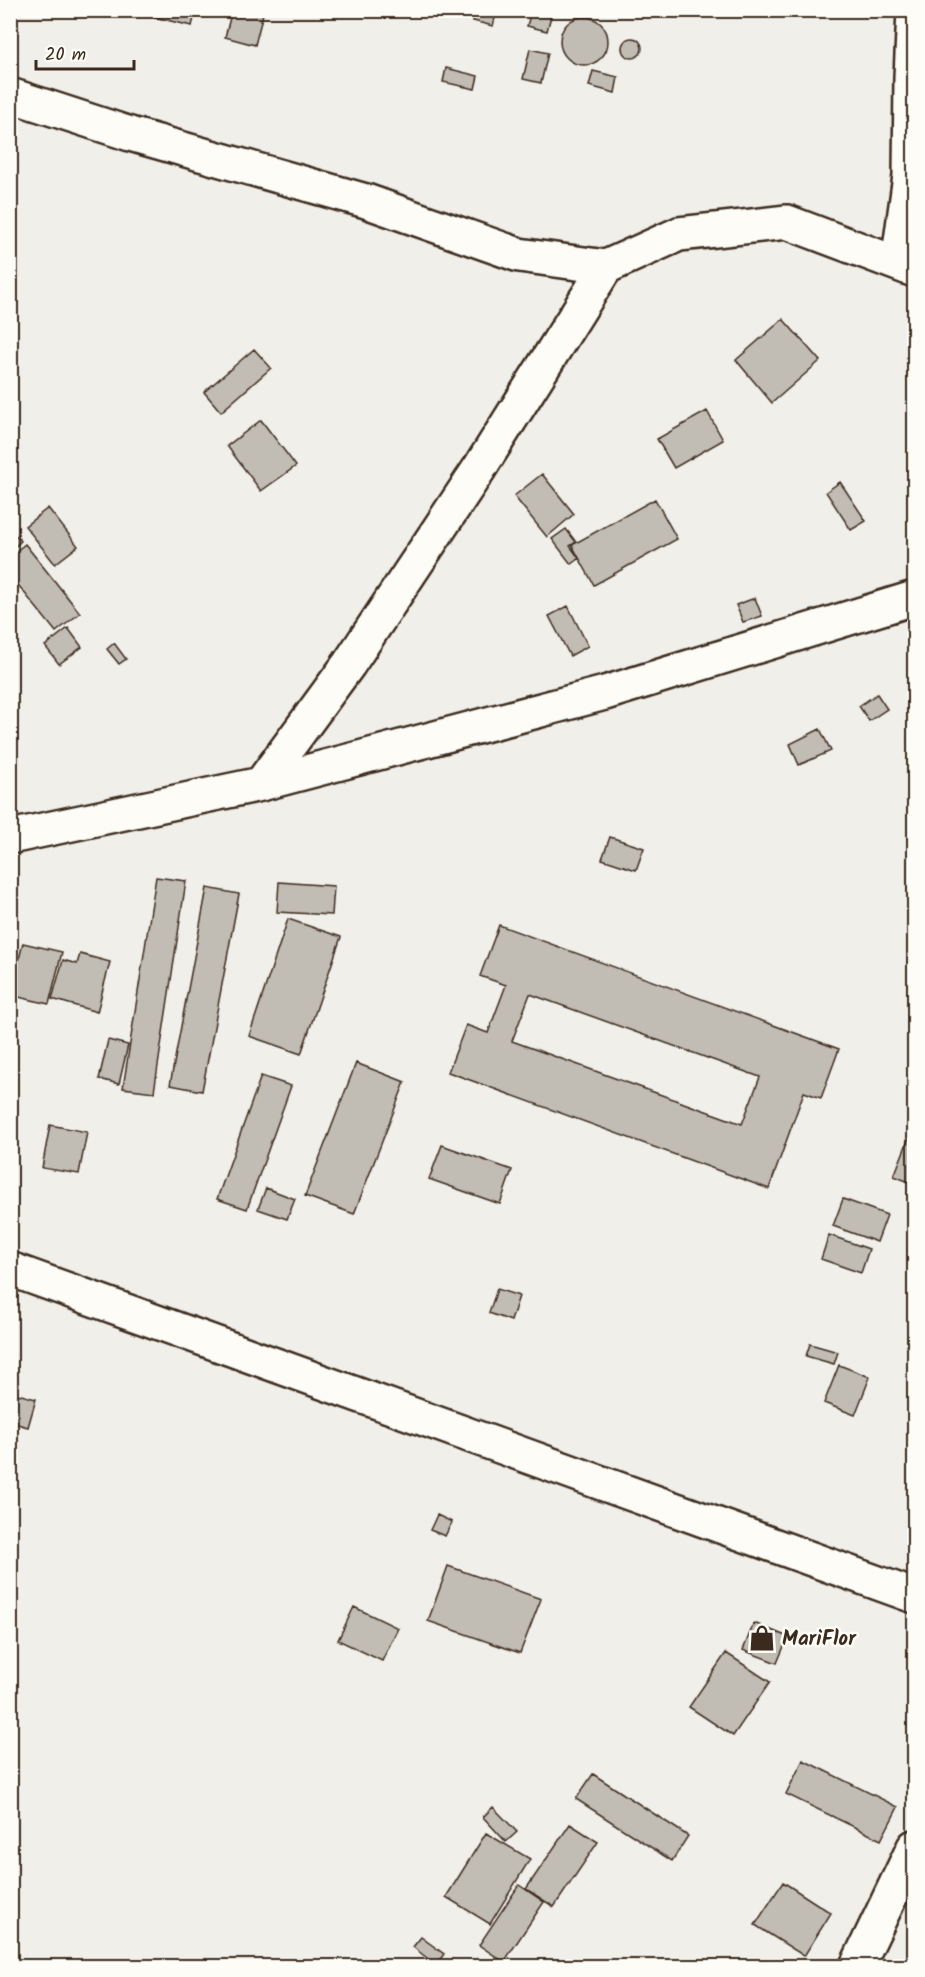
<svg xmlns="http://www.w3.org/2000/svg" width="925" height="1977" viewBox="0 0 925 1977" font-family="Kalam,sans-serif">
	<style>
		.building { fill: #c1bcb4; stroke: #3b2a1e; stroke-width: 1.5; fill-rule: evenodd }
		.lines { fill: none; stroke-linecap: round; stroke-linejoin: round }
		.minor-casing { stroke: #3b2a1e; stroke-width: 38 }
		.major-casing { stroke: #3b2a1e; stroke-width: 38 }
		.minor { stroke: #fdfcf7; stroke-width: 33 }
		.major { stroke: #fdfcf7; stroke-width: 33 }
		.labels { text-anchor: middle; stroke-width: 5; stroke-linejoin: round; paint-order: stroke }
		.poi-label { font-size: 21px; font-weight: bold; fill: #3b2a1e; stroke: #fdfcf7; text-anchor: start }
	</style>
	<rect width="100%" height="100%" fill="#f1efea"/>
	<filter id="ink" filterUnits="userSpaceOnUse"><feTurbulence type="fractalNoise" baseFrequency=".0167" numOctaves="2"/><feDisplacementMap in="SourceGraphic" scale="12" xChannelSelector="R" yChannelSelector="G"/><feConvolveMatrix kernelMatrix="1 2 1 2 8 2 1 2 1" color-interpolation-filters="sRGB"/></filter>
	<g filter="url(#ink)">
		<path class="building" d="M124,10H196L192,26Z
			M232,10H264L255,45L225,37Z
			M476,10H497L493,26L473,21Z
			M531,11L551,16L547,31L527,26Z
			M560 41a24 24 0 1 1 48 0a24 24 0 1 1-48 0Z
			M622 48a10 10 0 1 1 20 0a10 10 0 1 1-20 0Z
			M530,49L548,53L541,83L523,79Z
			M446,68L478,76L475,89L443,82Z
			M593,71L618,77L615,93L589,86Z
			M783,319L820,361L772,403L736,360Z
			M254,349L271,368L221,412L204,392Z
			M707,411L723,440L674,468L657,439Z
			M261,420L296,466L261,491L227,446Z
			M542,474L574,514L547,537L514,496Z
			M840,482L866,521L851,530L826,492Z
			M655,499L677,539L594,585L572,545Z
			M48,508L78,546L55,564L25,526Z
			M10,529L21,541L10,551Z
			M566,529L576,542L570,546L579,558L571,564L552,539Z
			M25,544L80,613L56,632L10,575V556Z
			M755,598L762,616L743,622L736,605Z
			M568,606L588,646L570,656L549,616Z
			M68,628L82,647L59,664L45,646Z
			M114,643L126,659L119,664L107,649Z
			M877,694L887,709L869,721L859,706Z
			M820,729L831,751L799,765L790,744Z
			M610,837L644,848L636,870L602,859Z
			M156,877L186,881L154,1092L123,1088Z
			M279,882L334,886L332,915L277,912Z
			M207,888L239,894L202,1091L170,1085Z
			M288,919L341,937L301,1054L249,1036Z
			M499,925L839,1049L821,1098L804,1092L769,1189L448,1072L466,1025L488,1033L506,985L480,976ZM530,994L760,1077L742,1124L512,1041Z
			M23,943L62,952L49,1004L10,995Z
			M80,954L110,962L97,1012L52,999L63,960L77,964Z
			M108,1040L128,1045L119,1084L99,1079Z
			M356,1063L405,1082L354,1214L305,1196Z
			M261,1076L291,1086L247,1209L217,1199Z
			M50,1125L87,1132L79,1174L42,1168Z
			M914,1125V1184L894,1176Z
			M442,1145L512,1170L500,1204L429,1179Z
			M266,1188L295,1199L287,1219L258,1209Z
			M843,1199L887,1215L877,1242L833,1226Z
			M829,1235L869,1249L861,1273L821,1259Z
			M497,1289L519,1296L511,1321L489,1313Z
			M810,1344L838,1352L834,1364L806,1356Z
			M839,1365L870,1377L855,1415L824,1403Z
			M10,1392L36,1399L28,1427L10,1422Z
			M437,1515L452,1522L445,1536L430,1530Z
			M448,1566L541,1599L520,1653L428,1621Z
			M354,1607L398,1628L382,1661L338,1640Z
			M754,1623L788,1637L777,1663L743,1650Z
			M726,1653L770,1682L733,1736L689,1707Z
			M803,1760L898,1807L881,1840L786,1794Z
			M593,1774L688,1836L672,1861L576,1799Z
			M493,1807L517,1832L506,1842L483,1817Z
			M570,1824L598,1842L554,1907L526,1889Z
			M486,1833L530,1859L490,1924L446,1897Z
			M783,1882L831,1913L804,1956L755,1925Z
			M519,1885L544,1902L504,1962L479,1945Z
			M421,1937L444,1954L436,1965L413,1947Z
			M538,1960L547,1966H533Z"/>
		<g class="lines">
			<g class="minor-casing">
				<path id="minor" d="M10,95L130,134L366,201L519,255L606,267
					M898,263L910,176L911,77L914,10
					M261,784L605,693L914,598
					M10,837L261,784L349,664L479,469L606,267L679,234L787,222L914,270
					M857,1966L914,1847"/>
			</g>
			<g class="major-casing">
				<path id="major" d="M10,1269L914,1596"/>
			</g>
			<use href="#minor" class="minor"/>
			<use href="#major" class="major"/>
		</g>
	</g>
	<defs>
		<g id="shop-bare" transform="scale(2.07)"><path d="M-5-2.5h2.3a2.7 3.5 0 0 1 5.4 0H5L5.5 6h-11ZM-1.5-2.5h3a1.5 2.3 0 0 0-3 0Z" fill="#3b2a1e" stroke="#fdfcf7" stroke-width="2.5" paint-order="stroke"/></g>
	</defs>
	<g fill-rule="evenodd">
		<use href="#shop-bare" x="762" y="1638"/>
	</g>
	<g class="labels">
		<g class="poi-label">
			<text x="782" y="1645">MariFlor</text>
		</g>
	</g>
	<rect width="925" height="1977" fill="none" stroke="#fdfcf7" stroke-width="36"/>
	<rect x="18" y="18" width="889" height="1941" fill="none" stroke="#3b2a1e" stroke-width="2" filter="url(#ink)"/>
	<path d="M36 60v9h98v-9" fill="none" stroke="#3b2a1e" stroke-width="3"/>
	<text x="45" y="60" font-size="18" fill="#3b2a1e" stroke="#fdfcf7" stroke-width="4.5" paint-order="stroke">20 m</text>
</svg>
